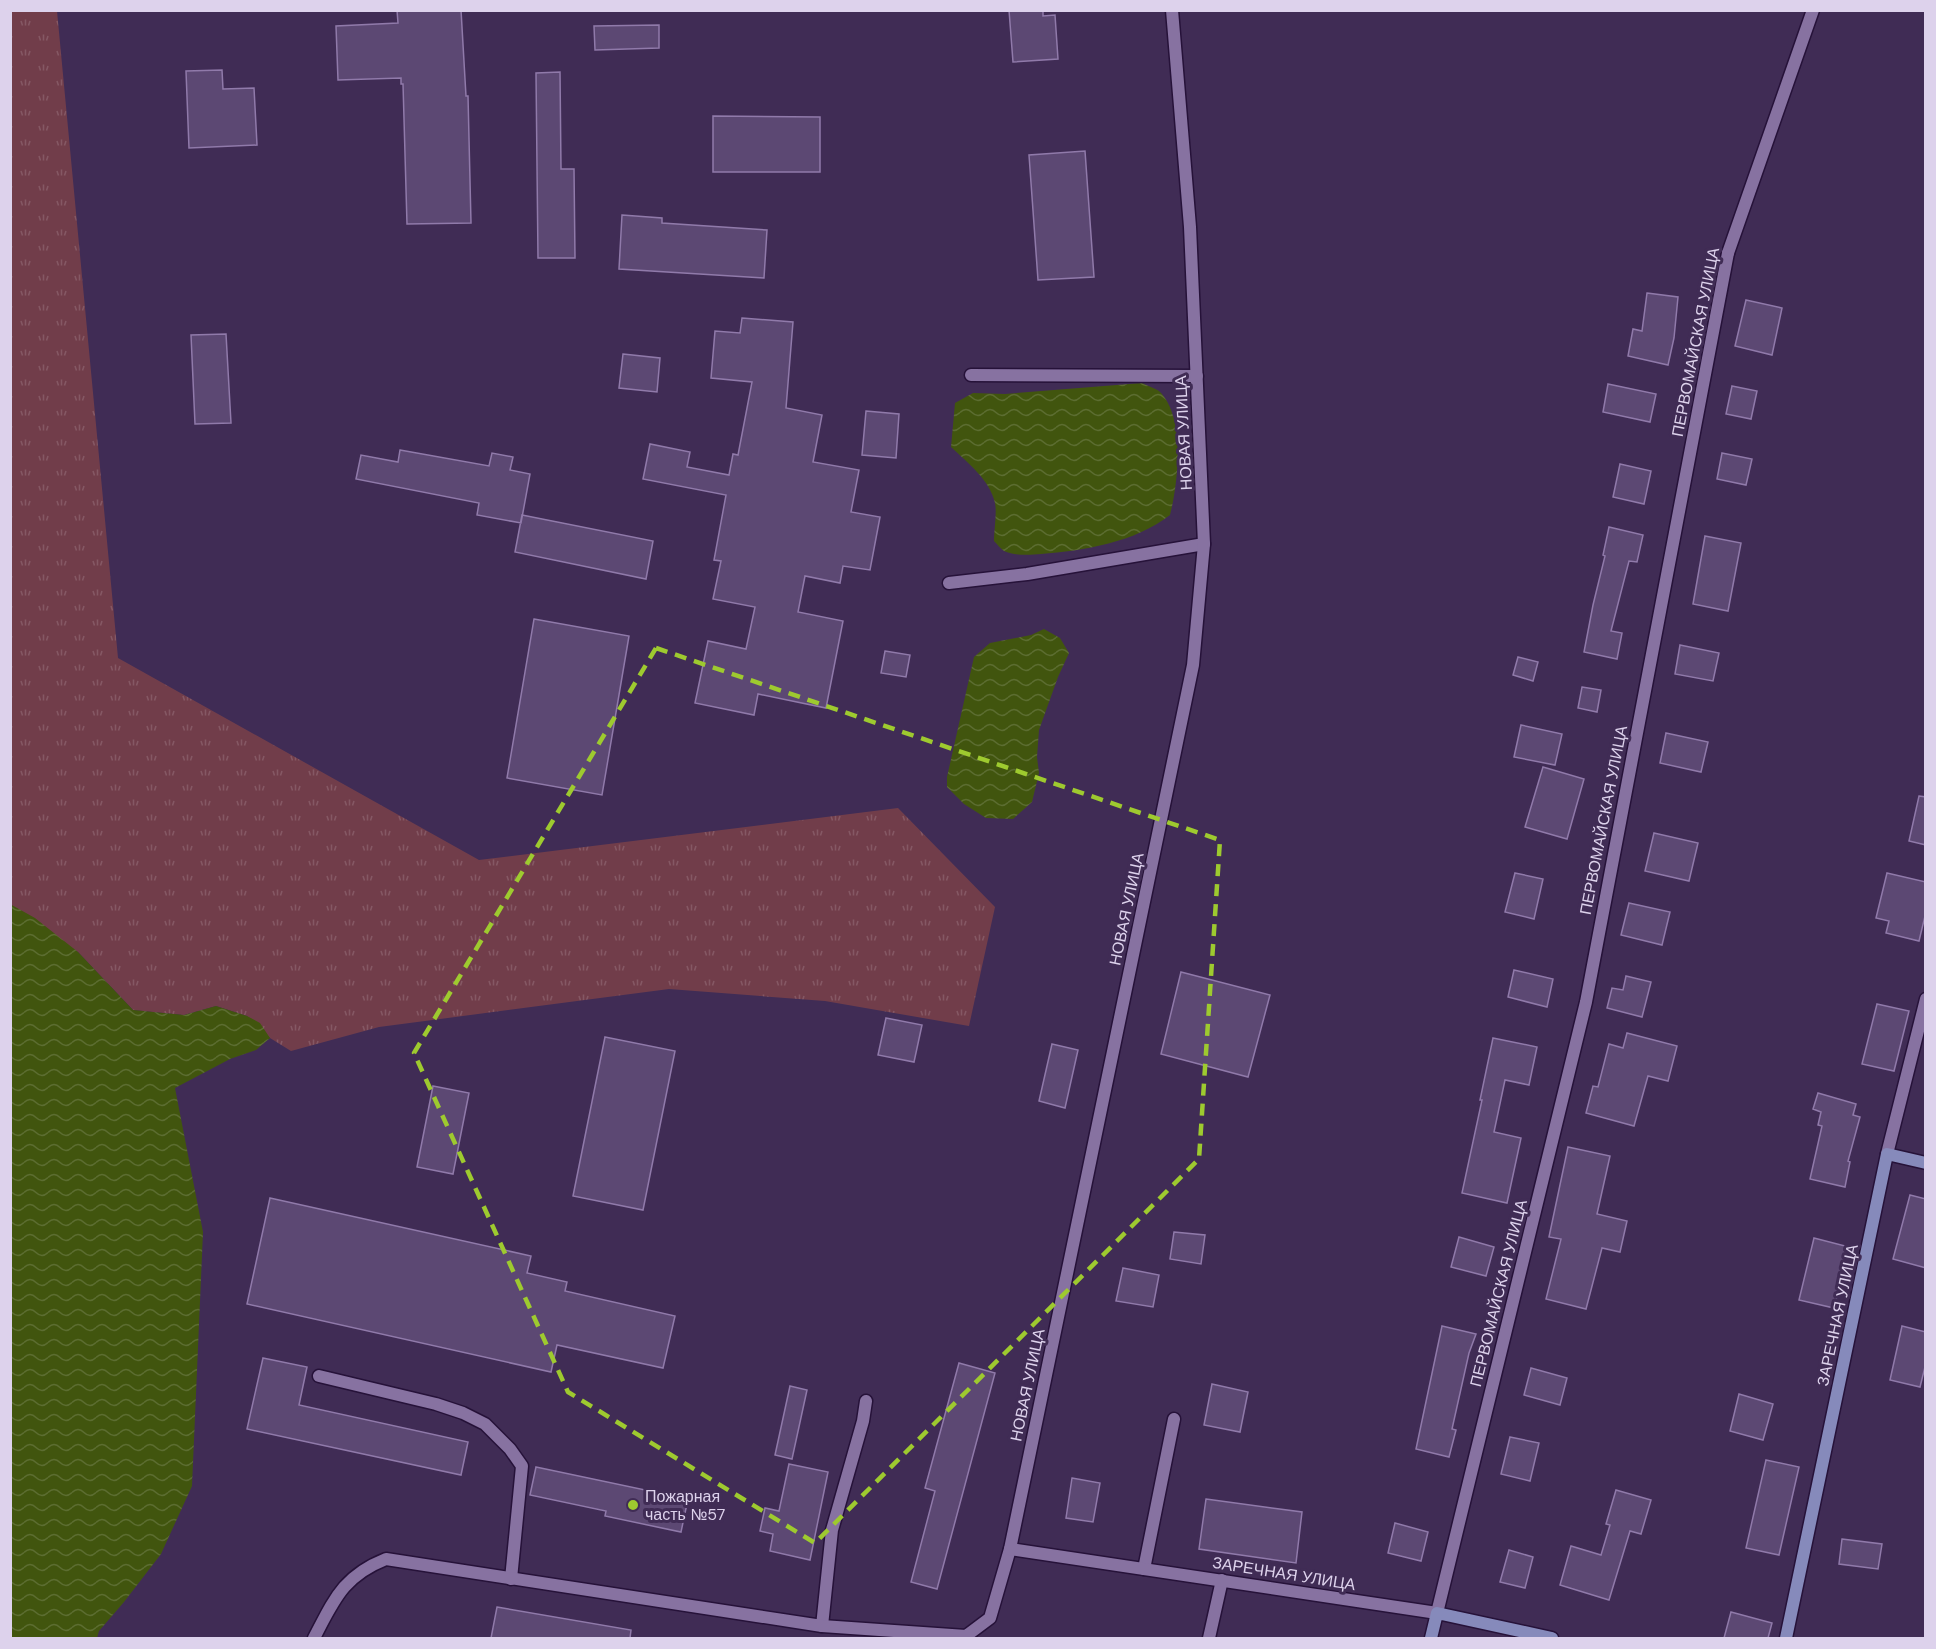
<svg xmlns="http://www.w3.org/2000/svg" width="1936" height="1649" viewBox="0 0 1936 1649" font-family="'DM Sans',sans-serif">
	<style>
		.grass { fill: url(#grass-tufts) }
		.water { fill: url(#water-waves) }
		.building { fill: #5c4873; stroke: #907aaa; stroke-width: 1.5 }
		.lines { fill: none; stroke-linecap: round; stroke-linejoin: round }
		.service-casing { stroke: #261239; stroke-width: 15 }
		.minor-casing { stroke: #261239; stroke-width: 15 }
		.tertiary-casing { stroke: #261239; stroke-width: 15 }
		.secondary-casing { stroke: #261239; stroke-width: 15 }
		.service { stroke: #8772a1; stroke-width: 12 }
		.minor { stroke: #8772a1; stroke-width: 12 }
		.tertiary { stroke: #8772a1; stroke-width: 12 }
		.secondary { stroke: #868abb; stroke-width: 12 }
		.marked { fill: none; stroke: #9eca2f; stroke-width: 4.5; stroke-dasharray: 12 8; stroke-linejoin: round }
		.poi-dot { fill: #9eca2f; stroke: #402c55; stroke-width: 2 }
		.labels { text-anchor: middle; stroke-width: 6; stroke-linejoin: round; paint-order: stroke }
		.street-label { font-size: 16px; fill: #ddd2ec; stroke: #402c55 }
		.poi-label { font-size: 16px; fill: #ddd2ec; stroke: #402c55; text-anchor: start }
	</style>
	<defs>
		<pattern id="grass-tufts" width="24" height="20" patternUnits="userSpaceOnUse" patternTransform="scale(1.5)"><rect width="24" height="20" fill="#713d4a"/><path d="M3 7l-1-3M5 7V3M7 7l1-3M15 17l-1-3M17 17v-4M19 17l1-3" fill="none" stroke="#855864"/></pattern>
		<pattern id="water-waves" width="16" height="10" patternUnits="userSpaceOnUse" patternTransform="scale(1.5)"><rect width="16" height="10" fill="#41550e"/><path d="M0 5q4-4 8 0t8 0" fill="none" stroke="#5c6d31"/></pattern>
	</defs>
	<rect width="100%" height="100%" fill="#402c55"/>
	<path class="grass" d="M10,11H57L118,658L479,860L898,808L995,907L969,1026L825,1001L669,989L379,1027L291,1051L270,1038L247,1016L216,1006L184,1015L133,1010L78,952L11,906Z"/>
	<path class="water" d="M1142,383C1147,386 1155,388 1159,391C1186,416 1178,484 1170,515C1136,542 1083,551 1041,554C1030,555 1015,556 1004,551C1001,549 997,544 994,541C994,531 997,512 995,503C990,480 968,463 951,447L955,403L973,393L1005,394Z
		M1044,629L1060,638L1069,653L1058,677L1039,730L1037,757L1039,773L1032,802L1013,819L986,818L964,804L947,787V777L974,657L990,643L1031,635Z
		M10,904L35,918L78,952L133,1010L184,1015L216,1006L247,1016L260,1023L270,1038L256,1050L230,1059L175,1088L203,1232L192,1486L161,1554L124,1602L99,1631L97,1638H11Z"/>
	<path class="building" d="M397,10H461L466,96H468L471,223L407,224L403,84H401V78L338,80L336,26L398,23Z
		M1009,10H1043V16L1055,15L1058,59L1013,62Z
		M659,25V48L595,50L594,26Z
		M222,70L223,89L254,88L257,145L189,148L186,71Z
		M560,72L561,169H574L575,258H538L536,73Z
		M713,116L820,117V172H713Z
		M1085,151L1094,277L1038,280L1029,155Z
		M622,215L662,218V223L767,230L764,278L619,269Z
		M1647,293L1678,297L1674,338L1668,365L1628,356L1633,329L1642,331Z
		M1746,300L1782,308L1772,355L1735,346Z
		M742,318L793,322L786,408L822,415L813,462L859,470L851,512L880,517L870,570L843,566L840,583L805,576L798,612L843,621L826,708L758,694L754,715L695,703L708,641L746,649L755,607L713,599L721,561L714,560L726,495L643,479L650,444L690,452L687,467L729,475L733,454L738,455L752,382L711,378L715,331L740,333Z
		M226,334L231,423L195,424L191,335Z
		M623,354L660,358L657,392L619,388Z
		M1608,384L1656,394L1650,422L1603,412Z
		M1732,386L1757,391L1751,419L1726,414Z
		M866,411L899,414L896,458L862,455Z
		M400,450L489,466L492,453L513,457L510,470L530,474L521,523L477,515L479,503L356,479L361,455L398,462Z
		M1722,453L1752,459L1746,485L1717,479Z
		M1620,464L1651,471L1644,504L1613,497Z
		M522,515L653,541L646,579L515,552Z
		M1609,527L1643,535L1637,562L1629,561L1611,631L1622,633L1617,659L1584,652L1593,605L1605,556L1603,555Z
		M1705,536L1741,543L1728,611L1693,604Z
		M534,619L629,636L602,795L507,778Z
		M1680,645L1719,653L1713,681L1675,674Z
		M885,651L910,655L906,677L881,673Z
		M1518,657L1538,662L1533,681L1513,675Z
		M1582,687L1601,690L1597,712L1578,708Z
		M1521,725L1562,734L1555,765L1514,757Z
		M1666,733L1708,742L1701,772L1660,763Z
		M1543,767L1584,779L1567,839L1525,827Z
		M1919,796L1926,797V845L1909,841Z
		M1654,833L1698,843L1689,881L1645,871Z
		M1515,873L1543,879L1534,919L1505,912Z
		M1887,873L1926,882V912L1919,941L1886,933L1889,921L1876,918Z
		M1629,903L1670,912L1662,945L1621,935Z
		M1514,970L1553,979L1547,1007L1508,997Z
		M1181,972L1270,995L1248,1077L1161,1054Z
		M1626,976L1651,982L1642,1017L1607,1008L1612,988L1623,990Z
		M1877,1004L1909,1011L1894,1071L1862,1064Z
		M886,1018L922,1025L914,1062L878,1055Z
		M1627,1033L1677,1046L1668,1081L1648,1076L1634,1126L1586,1113L1593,1086L1598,1087L1609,1044L1623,1048Z
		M605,1037L675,1051L643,1210L573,1196Z
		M1493,1038L1537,1047L1529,1085L1505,1080L1494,1132L1521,1138L1507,1203L1462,1193L1482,1100H1480Z
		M1052,1044L1078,1050L1065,1108L1039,1101Z
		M433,1086L469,1093L453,1174L417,1167Z
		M1818,1093L1856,1104L1853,1115L1860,1117L1848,1161L1850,1162L1845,1187L1810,1179L1822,1126L1818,1125L1821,1112L1813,1109Z
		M1568,1147L1610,1156L1597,1214L1627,1221L1620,1252L1602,1248L1586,1309L1546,1299L1561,1239L1549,1237Z
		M1910,1195L1926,1199V1268L1893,1259Z
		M270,1198L531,1256L527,1273L567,1282L565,1291L675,1316L663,1368L557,1345L551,1372L247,1304Z
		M1174,1232L1205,1235L1201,1264L1170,1259Z
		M1459,1237L1494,1247L1486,1276L1451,1267Z
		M1814,1238L1849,1247L1834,1308L1799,1300Z
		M1123,1268L1159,1275L1153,1307L1116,1301Z
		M1442,1326L1476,1334L1469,1353L1452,1429L1456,1430L1449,1457L1416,1449Z
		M1902,1326L1926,1332V1363L1920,1387L1890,1380Z
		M263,1358L307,1367L299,1405L468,1442L461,1475L247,1429Z
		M959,1363L995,1373L937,1589L911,1582L935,1491L925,1488Z
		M1531,1368L1567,1378L1560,1405L1524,1395Z
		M1212,1384L1248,1392L1240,1432L1204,1425Z
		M790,1386L807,1390L792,1459L775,1455Z
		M1739,1394L1773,1404L1763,1440L1730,1431Z
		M1510,1437L1539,1443L1530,1481L1501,1474Z
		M1766,1460L1799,1467L1779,1555L1746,1548Z
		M789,1464L828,1472L810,1560L770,1551L773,1534L760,1531L765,1508L779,1511Z
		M536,1467L688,1499L681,1532L605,1516L606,1511L530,1495Z
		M1072,1478L1100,1483L1093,1522L1066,1518Z
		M1616,1490L1651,1500L1641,1534L1630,1531L1609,1600L1560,1585L1571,1546L1601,1555L1610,1525L1606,1524Z
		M1206,1499L1302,1512L1296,1563L1199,1549Z
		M1395,1523L1428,1532L1421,1561L1388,1553Z
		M1842,1539L1882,1544L1878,1569L1839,1564Z
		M1509,1550L1533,1557L1525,1588L1500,1582Z
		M497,1607L631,1630L630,1638H491Z
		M1731,1612L1772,1623L1768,1638H1724Z"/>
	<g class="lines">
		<g class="service-casing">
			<path id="service" d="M1728,253L1813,10
				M971,375L1197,376
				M949,583L1027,574L1204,544
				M319,1376L436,1404L463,1413L485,1424L510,1449L522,1466L511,1579
				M1144,1569L1174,1419
				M822,1626L832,1530L863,1421L866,1401
				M1209,1638L1222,1580"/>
		</g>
		<g class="minor-casing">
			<path id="minor" d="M1887,1154L1926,999
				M1437,1613L1586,1002L1728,253
				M314,1638C334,1600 343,1576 386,1559L822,1626L966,1636L990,1618L1010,1549"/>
		</g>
		<g class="tertiary-casing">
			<path id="tertiary" d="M1172,10L1190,227L1204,544L1193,665L1010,1549L1437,1613"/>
		</g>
		<g class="secondary-casing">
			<path id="secondary" d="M1431,1638L1437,1613L1552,1638
				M1786,1638L1887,1154L1926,1163"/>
		</g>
		<use href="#service" class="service"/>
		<use href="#minor" class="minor"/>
		<use href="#tertiary" class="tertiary"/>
		<use href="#secondary" class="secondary"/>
	</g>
	<path class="marked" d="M656,648L1220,840L1199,1159L815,1543L568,1392L414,1053Z"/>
	<circle class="poi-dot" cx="633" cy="1505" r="6"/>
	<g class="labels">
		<g class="street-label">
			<text transform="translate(1695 342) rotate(-79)" y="6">ПЕРВОМАЙСКАЯ УЛИЦА</text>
			<text transform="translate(1183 433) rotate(-93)" y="6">НОВАЯ УЛИЦА</text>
			<text transform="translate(1603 820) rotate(-79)" y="6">ПЕРВОМАЙСКАЯ УЛИЦА</text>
			<text transform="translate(1126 909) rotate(-78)" y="6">НОВАЯ УЛИЦА</text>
			<text transform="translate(1498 1293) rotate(-76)" y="6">ПЕРВОМАЙСКАЯ УЛИЦА</text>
			<text transform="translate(1837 1315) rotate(-78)" y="6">ЗАРЕЧНАЯ УЛИЦА</text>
			<text transform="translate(1027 1385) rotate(-78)" y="6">НОВАЯ УЛИЦА</text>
			<text transform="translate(1284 1573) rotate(9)" y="6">ЗАРЕЧНАЯ УЛИЦА</text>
		</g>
		<g class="poi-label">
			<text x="645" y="1502">Пожарная<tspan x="645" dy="18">часть №57</tspan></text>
		</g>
	</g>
	<rect width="1936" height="1649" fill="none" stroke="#ddd2ec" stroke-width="24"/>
</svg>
